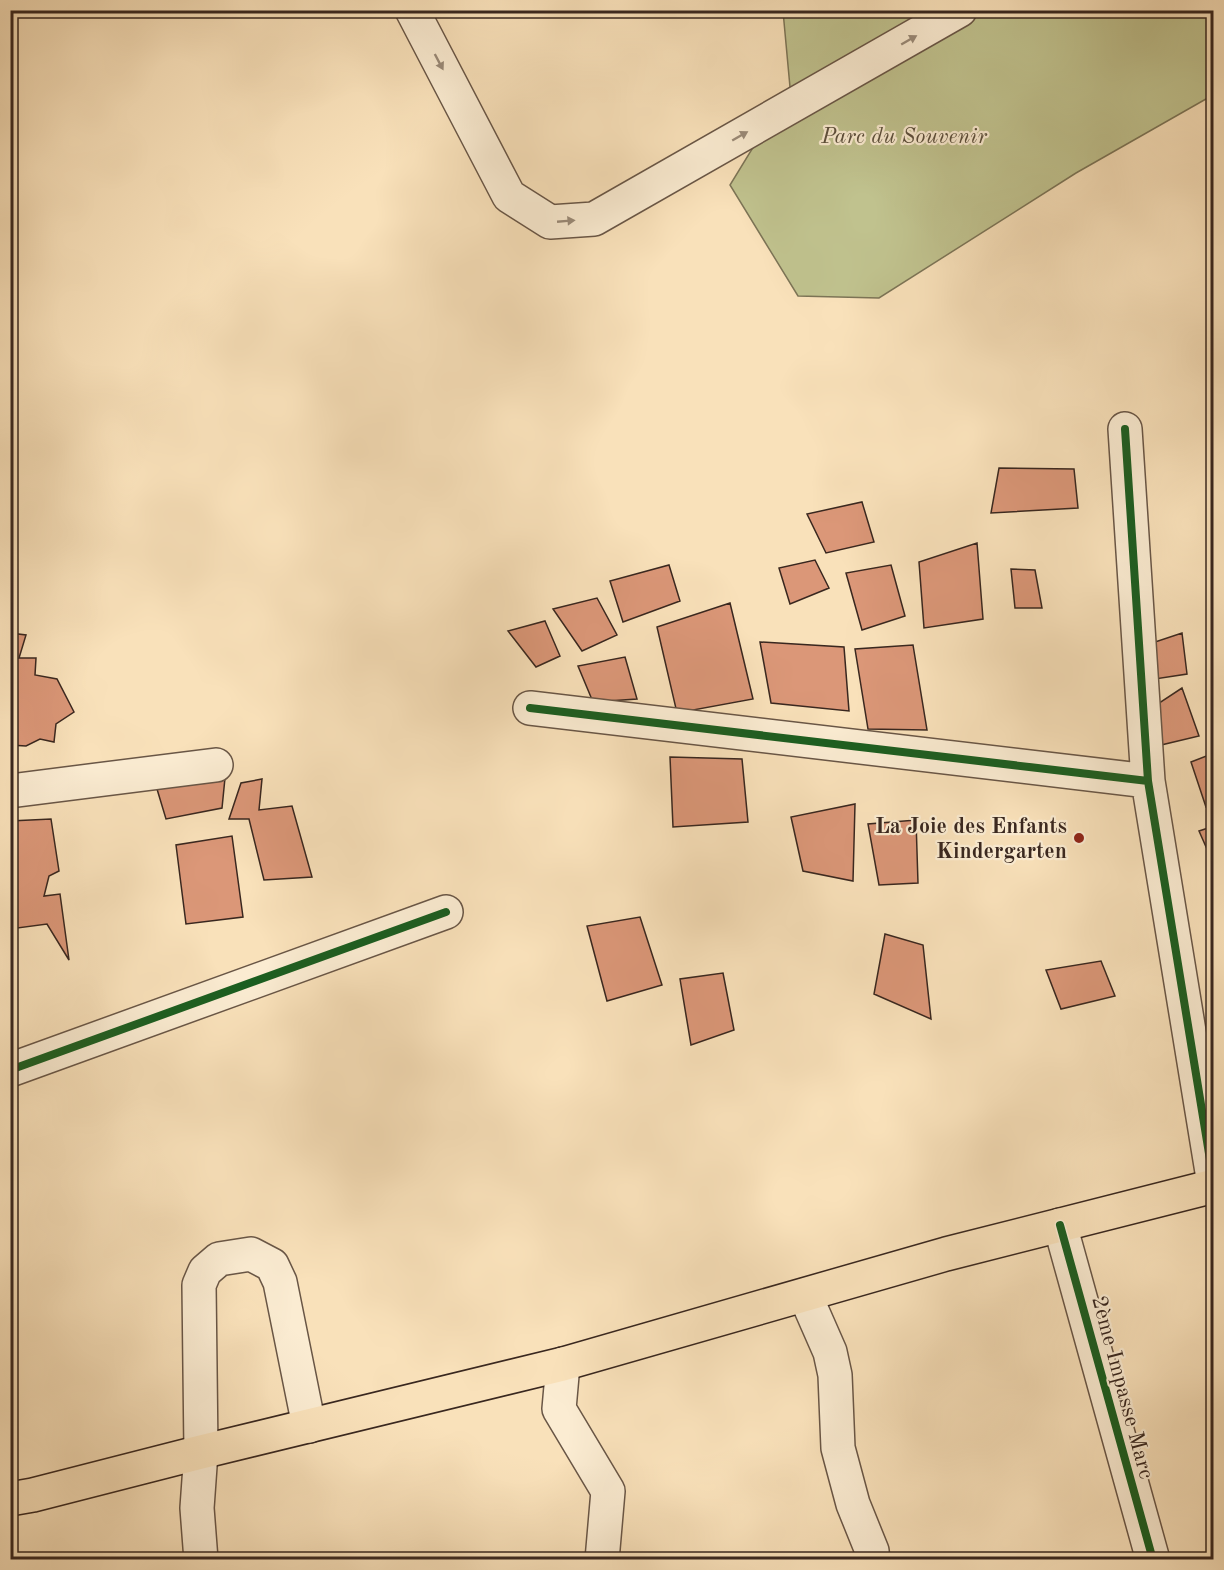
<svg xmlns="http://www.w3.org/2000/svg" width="1224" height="1570" viewBox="0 0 1224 1570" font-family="'Old Standard TT',serif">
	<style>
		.green { fill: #c0c28e; stroke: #7c7456; stroke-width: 1.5 }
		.building { fill: #db9778; stroke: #39271f; stroke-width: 1.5 }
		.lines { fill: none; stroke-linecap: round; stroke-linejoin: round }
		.minor-casing { stroke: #695646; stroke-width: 36 }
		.major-casing { stroke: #39271f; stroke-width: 36 }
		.minor { stroke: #fbecd2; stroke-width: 33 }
		.major { stroke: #f9e1ba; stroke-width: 33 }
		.cycleway-casing { stroke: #fbecd2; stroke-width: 11 }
		.cycleway { stroke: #1b5e20; stroke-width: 8 }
		.oneway { fill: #9a8a78 }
		.poi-dot { fill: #8f2418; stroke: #fbecd2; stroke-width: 2 }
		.labels { text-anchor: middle; stroke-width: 4.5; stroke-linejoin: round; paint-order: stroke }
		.park-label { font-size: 22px; font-style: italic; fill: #5b4e3b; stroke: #fbecd2 }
		.poi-label { font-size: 22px; font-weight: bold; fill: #39271f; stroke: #fbecd2; text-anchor: end }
		.street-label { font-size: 22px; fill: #39271f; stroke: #fbecd2 }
	</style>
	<rect width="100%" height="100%" fill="#f9e1ba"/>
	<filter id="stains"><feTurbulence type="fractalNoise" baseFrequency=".00333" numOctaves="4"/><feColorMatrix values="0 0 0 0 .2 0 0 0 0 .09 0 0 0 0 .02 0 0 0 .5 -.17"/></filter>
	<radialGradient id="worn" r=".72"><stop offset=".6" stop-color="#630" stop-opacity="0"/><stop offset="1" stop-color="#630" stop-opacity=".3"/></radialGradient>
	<path class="green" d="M783,11H1213V95L1076,173L879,298L798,296L730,185L790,87Z"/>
	<path class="building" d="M999,468L1074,469L1078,508L991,513Z
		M862,502L874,542L826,553L807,514Z
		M977,543L983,619L924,628L919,562Z
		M815,560L829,588L790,604L779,568Z
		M669,565L680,601L623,622L610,581Z
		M891,565L905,616L862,630L846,573Z
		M1011,569L1035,570L1042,608H1015Z
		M597,598L617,635L582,651L553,609Z
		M730,603L753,699L677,713L657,627Z
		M545,621L560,656L536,667L508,631Z
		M10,633L26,635L19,658H36L35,675L57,679L74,712L56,724L54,742L40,739L26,746L10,745Z
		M1182,633L1187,674L1155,679L1152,643Z
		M760,642L844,647L849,711L771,703Z
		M913,645L927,730L868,729L855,649Z
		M625,657L637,699L593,702L578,666Z
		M1182,688L1199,736L1161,745L1156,705Z
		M1214,753V805L1206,807L1191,762Z
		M670,757L742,759L748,822L673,827Z
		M225,778L222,808L166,819L157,789Z
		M262,779L259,810L292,806L312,877L264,880L249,819H229L241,783Z
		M855,804L853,881L803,871L791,817Z
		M51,819L59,871L49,876L44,896L60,894L69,960L47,924L10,929V821Z
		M916,820L918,883L879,885L868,824Z
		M1214,826V865L1199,831Z
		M232,836L243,917L186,924L176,845Z
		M640,917L662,985L607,1001L587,926Z
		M885,934L923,945L931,1019L874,994Z
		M1101,961L1115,996L1061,1009L1046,970Z
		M723,973L734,1030L691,1045L680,979Z"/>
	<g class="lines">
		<g class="minor-casing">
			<path id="minor" d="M412,10L509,196L550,222L594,219L960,10
				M1125,429L1148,781L1214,1184
				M530,708L1148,781
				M10,791L216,765
				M10,1070L446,912
				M1060,1225L1153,1560
				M805,1295L830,1352L835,1375L838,1448L853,1504L872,1551L873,1560
				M563,1364L559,1409L608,1491L602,1560
				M201,1560L197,1508L201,1452L199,1285L205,1271L219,1259L251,1254L272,1265L280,1282L309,1426"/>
		</g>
		<g class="major-casing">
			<path id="major" d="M10,1499L33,1495L201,1452L563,1364L946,1254L1214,1186"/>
		</g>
		<use href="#minor" class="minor"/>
		<use href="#major" class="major"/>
		<g class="cycleway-casing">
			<path id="cycleway" d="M1125,429L1148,781L1214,1184
				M530,708L1148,781
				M10,1070L446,912
				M1060,1225L1153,1560"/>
		</g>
		<use href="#cycleway" class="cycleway"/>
	</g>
	<defs><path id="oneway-solid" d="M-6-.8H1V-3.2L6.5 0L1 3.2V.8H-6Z" transform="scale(1.5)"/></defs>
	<g class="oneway">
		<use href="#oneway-solid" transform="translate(909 40) rotate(-30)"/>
		<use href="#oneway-solid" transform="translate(439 62) rotate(62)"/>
		<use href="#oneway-solid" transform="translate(740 136) rotate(-30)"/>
		<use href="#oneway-solid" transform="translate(566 221) rotate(-5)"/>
	</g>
	<circle class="poi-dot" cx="1079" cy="838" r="6"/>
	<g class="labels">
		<g class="park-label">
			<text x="904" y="143">Parc du Souvenir</text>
		</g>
		<g class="poi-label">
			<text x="1067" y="833">La Joie des Enfants<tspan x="1067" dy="25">Kindergarten</tspan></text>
		</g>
		<g class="street-label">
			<text transform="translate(1124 1387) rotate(75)" y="8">2ème Impasse Marc</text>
		</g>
	</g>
	<rect width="1224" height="1570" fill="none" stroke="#f9e1ba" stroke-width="36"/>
	<rect x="12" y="12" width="1200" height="1546" fill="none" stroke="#39271f" stroke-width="3"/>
	<rect x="18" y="18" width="1188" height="1534" fill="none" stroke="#39271f" stroke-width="1.5"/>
	<rect width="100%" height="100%" filter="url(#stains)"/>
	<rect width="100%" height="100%" fill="url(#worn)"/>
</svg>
